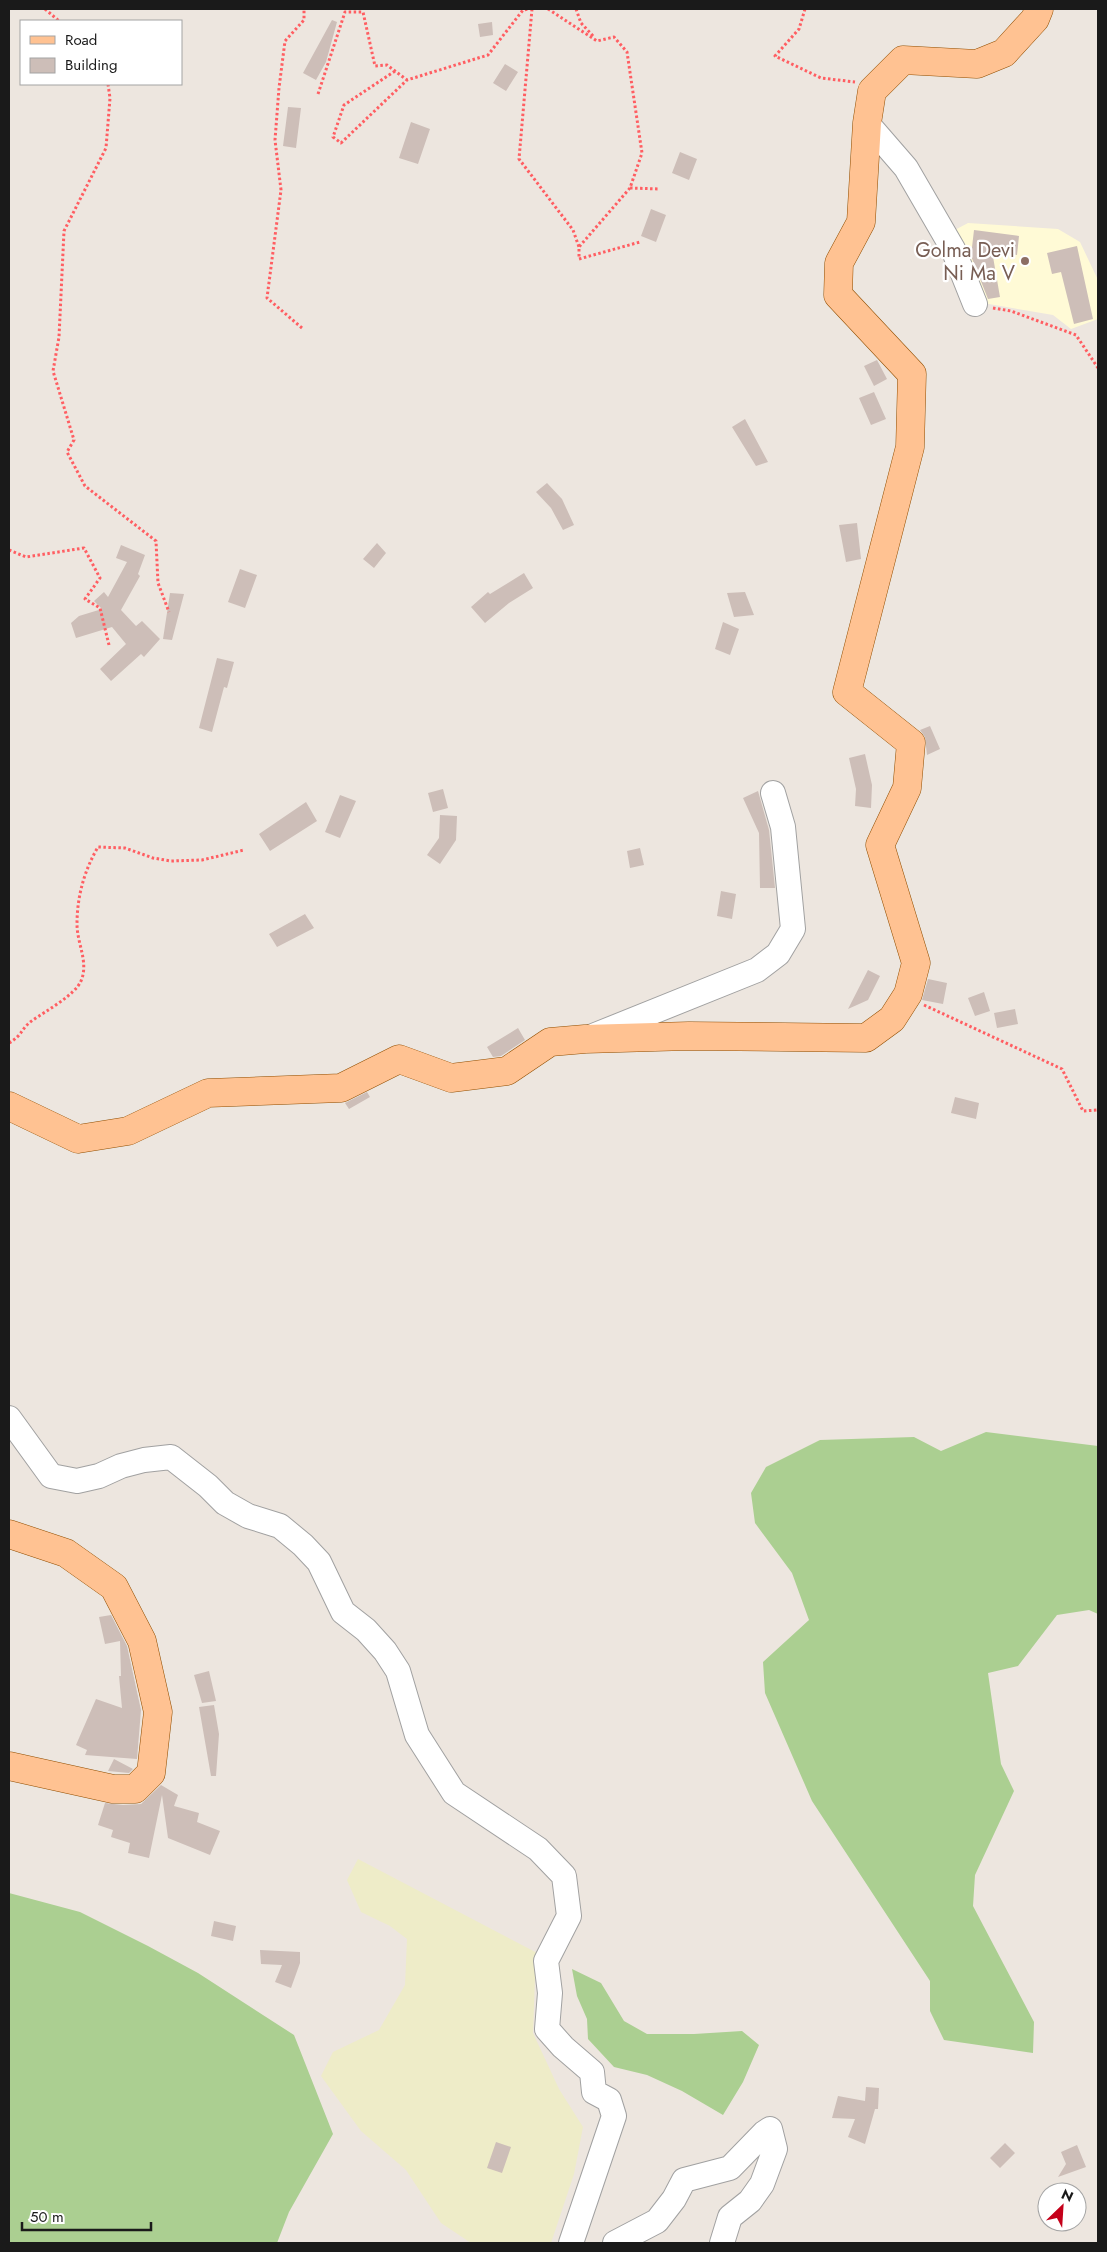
<svg xmlns="http://www.w3.org/2000/svg" width="1107" height="2252" viewBox="0 0 1107 2252" font-family="Jost,sans-serif">
	<style>
		.education { fill: #fffad6 }
		.farmland { fill: #eeecc8 }
		.forest { fill: #abcf91 }
		.building { fill: #cdbeb8 }
		.lines { fill: none; stroke-linecap: round; stroke-linejoin: round }
		.minor-casing { stroke: #a1a1a1; stroke-width: 26 }
		.major-casing { stroke: #914e00; stroke-width: 29 }
		.path { stroke: #ff5e62; stroke-width: 3; stroke-dasharray: 2.5 2.5; stroke-linecap: butt }
		.minor { stroke: #fff; stroke-width: 24 }
		.major { stroke: #ffc292; stroke-width: 28 }
		.education-dot { fill: #8d6e63; stroke: #fff; stroke-width: 2 }
		.labels { text-anchor: middle; stroke-width: 4.5; stroke-linejoin: round; paint-order: stroke }
		.education-label { font-size: 20px; fill: #785e54; stroke: #fff; text-anchor: end }
	</style>
	<rect width="100%" height="100%" fill="#ede6df"/>
	<path class="education" d="M968,223L1058,229L1080,242L1098,280V319L1071,329L1053,315L977,302L951,232Z"/>
	<path class="farmland" d="M358,1859L543,1956L535,1978L533,2033L559,2089L583,2127L574,2174L551,2243H471L441,2223L406,2170L361,2131L321,2076L333,2052L379,2030L405,1985L407,1939L390,1926L361,1912L347,1880Z"/>
	<path class="forest" d="M986,1432L1098,1446V1614L1089,1610L1057,1615L1018,1666L988,1673L1001,1764L1014,1791L975,1875L973,1906L1034,2022L1033,2053L944,2040L930,2011V1981L812,1801L765,1693L763,1662L809,1620L792,1573L755,1523L751,1493L766,1467L820,1440L914,1437L941,1451Z
		M9,1893L80,1912L148,1946L198,1973L294,2035L333,2134L289,2212L277,2243H9Z
		M572,1969L601,1983L624,2021L647,2034H694L742,2031L759,2045L743,2082L723,2115L682,2091L647,2075L614,2067L588,2039L587,2019L577,1996Z"/>
	<path class="building" d="M332,20L337,22L326,62L316,80L303,73Z
		M492,22L493,35L480,37L478,24Z
		M505,64L518,72L506,91L493,83Z
		M288,107L301,108L296,148L283,146Z
		M411,122L430,129L418,164L399,158Z
		M680,152L697,159L689,180L672,173Z
		M651,209L666,215L656,242L641,236Z
		M974,230L1019,236L1017,255L992,251L1000,297L988,299L971,256Z
		M1077,246L1093,319L1074,324L1061,272L1052,274L1047,253Z
		M877,360L887,379L874,386L864,366Z
		M874,392L886,419L871,425L859,398Z
		M745,419L768,462L756,466L732,427Z
		M547,483L562,499L574,525L563,530L551,508L536,492Z
		M857,523L861,559L846,562L839,525Z
		M377,543L386,553L374,568L363,559Z
		M121,545L145,555L138,574L140,576L121,610L136,626L142,621L160,639L144,657L141,654L111,681L100,669L126,644L112,627L76,638L71,623L79,616L102,609L94,601L104,592L108,597L127,562L116,558Z
		M240,569L257,575L245,608L228,602Z
		M524,573L533,588L509,603L485,623L471,607L488,592L490,594Z
		M745,592L754,615L734,617L727,593Z
		M170,593L184,594L172,640L163,639Z
		M723,622L739,629L730,655L715,649Z
		M217,658L234,662L227,688L224,687L212,732L199,728Z
		M930,726L940,749L927,755L925,737L920,730Z
		M865,754L872,785L871,808L855,806L856,789L849,758Z
		M443,789L448,808L433,812L428,793Z
		M758,791L769,830L775,888H760L759,833L743,798Z
		M340,795L356,801L340,838L325,832Z
		M306,802L317,821L270,851L259,834Z
		M440,815L457,816L456,840L440,864L427,855L439,838Z
		M640,848L644,865L630,868L627,851Z
		M721,891L736,894L732,919L717,916Z
		M305,914L314,928L277,947L269,934Z
		M868,970L880,976L868,1000L848,1009Z
		M928,979L947,983L943,1004L922,1000Z
		M984,992L990,1011L975,1016L968,998Z
		M1015,1009L1018,1024L997,1028L994,1013Z
		M518,1028L525,1040L501,1056L493,1057L487,1047Z
		M367,1092L370,1097L349,1109L345,1103Z
		M955,1097L979,1103L976,1119L951,1113Z
		M111,1615L127,1646L141,1710L137,1759L85,1755L87,1750L76,1745L96,1699L122,1708L119,1676H121L120,1641L105,1644L99,1617Z
		M209,1671L216,1701L202,1703L194,1675Z
		M214,1705L219,1734L216,1776H211L199,1707Z
		M114,1759L133,1769L129,1773L108,1771Z
		M161,1785L178,1795L174,1806L199,1813L197,1822L220,1831L210,1855L168,1838L162,1795L149,1858L128,1853L130,1843L111,1837L113,1830L98,1825L105,1803L123,1805L141,1804Z
		M214,1921L236,1926L233,1941L211,1936Z
		M260,1950L300,1952V1963L291,1988L275,1982L282,1965L261,1964Z
		M866,2087L879,2088L878,2109H875L865,2144L848,2137L855,2119L832,2118L838,2096L865,2101Z
		M496,2142L511,2147L502,2173L487,2168Z
		M1005,2143L1015,2153L1000,2168L990,2158Z
		M1077,2145L1086,2167L1058,2177L1066,2164L1061,2152Z"/>
	<g class="lines">
		<g class="minor-casing">
			<path id="minor" d="M867,123L906,168L953,249L975,304
				M593,1036L757,970L778,954L793,929L783,827L773,793
				M9,1418L51,1476L77,1481L99,1476L121,1466L144,1460L171,1457L208,1486L225,1503L248,1516L280,1526L303,1545L319,1562L343,1612L366,1630L385,1651L398,1671L417,1735L454,1793L538,1849L564,1876L569,1916L546,1961L550,1993L547,2029L563,2047L592,2072L594,2092L609,2100L614,2116L571,2243
				M615,2243L657,2221L674,2199L684,2180L730,2168L764,2133L770,2129L775,2149L762,2184L750,2201L730,2217L722,2243"/>
		</g>
		<g class="major-casing">
			<path id="major" d="M9,1106L78,1139L128,1131L208,1093L341,1088L399,1059L451,1078L507,1071L550,1042L585,1039L689,1036L866,1038L892,1019L908,994L916,963L880,845L907,788L911,743L847,692L910,447L912,374L838,295L839,263L861,222L867,123L872,91L903,60L977,64L1004,53L1035,19L1039,9
				M9,1534L66,1553L114,1587L142,1641L158,1712L151,1773L135,1789H113L9,1766"/>
		</g>
		<path class="path" d="M45,9L59,21
			M532,9L519,159L573,230L579,247
			M548,9L597,41L614,37L627,52L642,153L630,188L660,189
			M576,9L581,23L594,37
			M805,9L799,29L775,56L821,78L855,82
			M395,71L344,105L333,137L341,143L407,80L488,55L523,10L529,9
			M108,84L110,98L106,148L64,231L59,337L53,371L74,440L67,452L85,486L156,541L158,583L169,612
			M318,94L345,12H363L375,66L387,65L407,80
			M630,188L579,247V259L640,242
			M993,308L1011,311L1076,335L1098,368
			M302,328L267,298L281,190L275,140L279,88L285,41L304,20V9
			M9,550L26,557L84,548L100,578L85,599L100,608L109,645
			M924,1005L1062,1069L1083,1111L1098,1110
			M9,1043C23,1035 21,1028 33,1020C46,1011 75,995 81,981C89,962 77,944 77,924C77,897 84,871 98,847L125,848L153,858L171,861L202,860L244,850"/>
		<use href="#minor" class="minor"/>
		<use href="#major" class="major"/>
	</g>
	<circle class="education-dot" cx="1025" cy="261" r="5"/>
	<g class="labels">
		<g class="education-label">
			<text x="1015" y="257">Golma Devi<tspan x="1015" dy="23">Ni Ma V</tspan></text>
		</g>
	</g>
	<rect width="1107" height="2252" fill="none" stroke="#1a1a1a" stroke-width="20"/>
	<rect x="20" y="20" width="162" height="65" fill="#ffffff" stroke="#a3a3a3"/>
	<rect x="30" y="36" width="25" height="8" fill="#ffc292" stroke="#a3a3a3"/>
	<text x="65" y="45" font-size="15" fill="#1a1a1a">Road</text>
	<rect x="30" y="58" width="25" height="15" fill="#cdbeb8" stroke="#a3a3a3"/>
	<text x="65" y="70" font-size="15" fill="#1a1a1a">Building</text>
	<g transform="translate(1062 2207) rotate(25)"><circle r="24" fill="#ffffff" stroke="#a3a3a3"/>
	<path d="M0-4L9 19L0 12L-9 19Z" fill="#c5001a"/>
	<text y="-8" font-size="14" font-weight="bold" text-anchor="middle" fill="#1a1a1a">N</text>
	</g>
	<path d="M22 2222v8h129v-8" fill="none" stroke="#1a1a1a" stroke-width="2.5"/>
	<text x="30" y="2222" font-size="15" fill="#1a1a1a" stroke="#ffffff" stroke-width="4" paint-order="stroke">50 m</text>
</svg>
